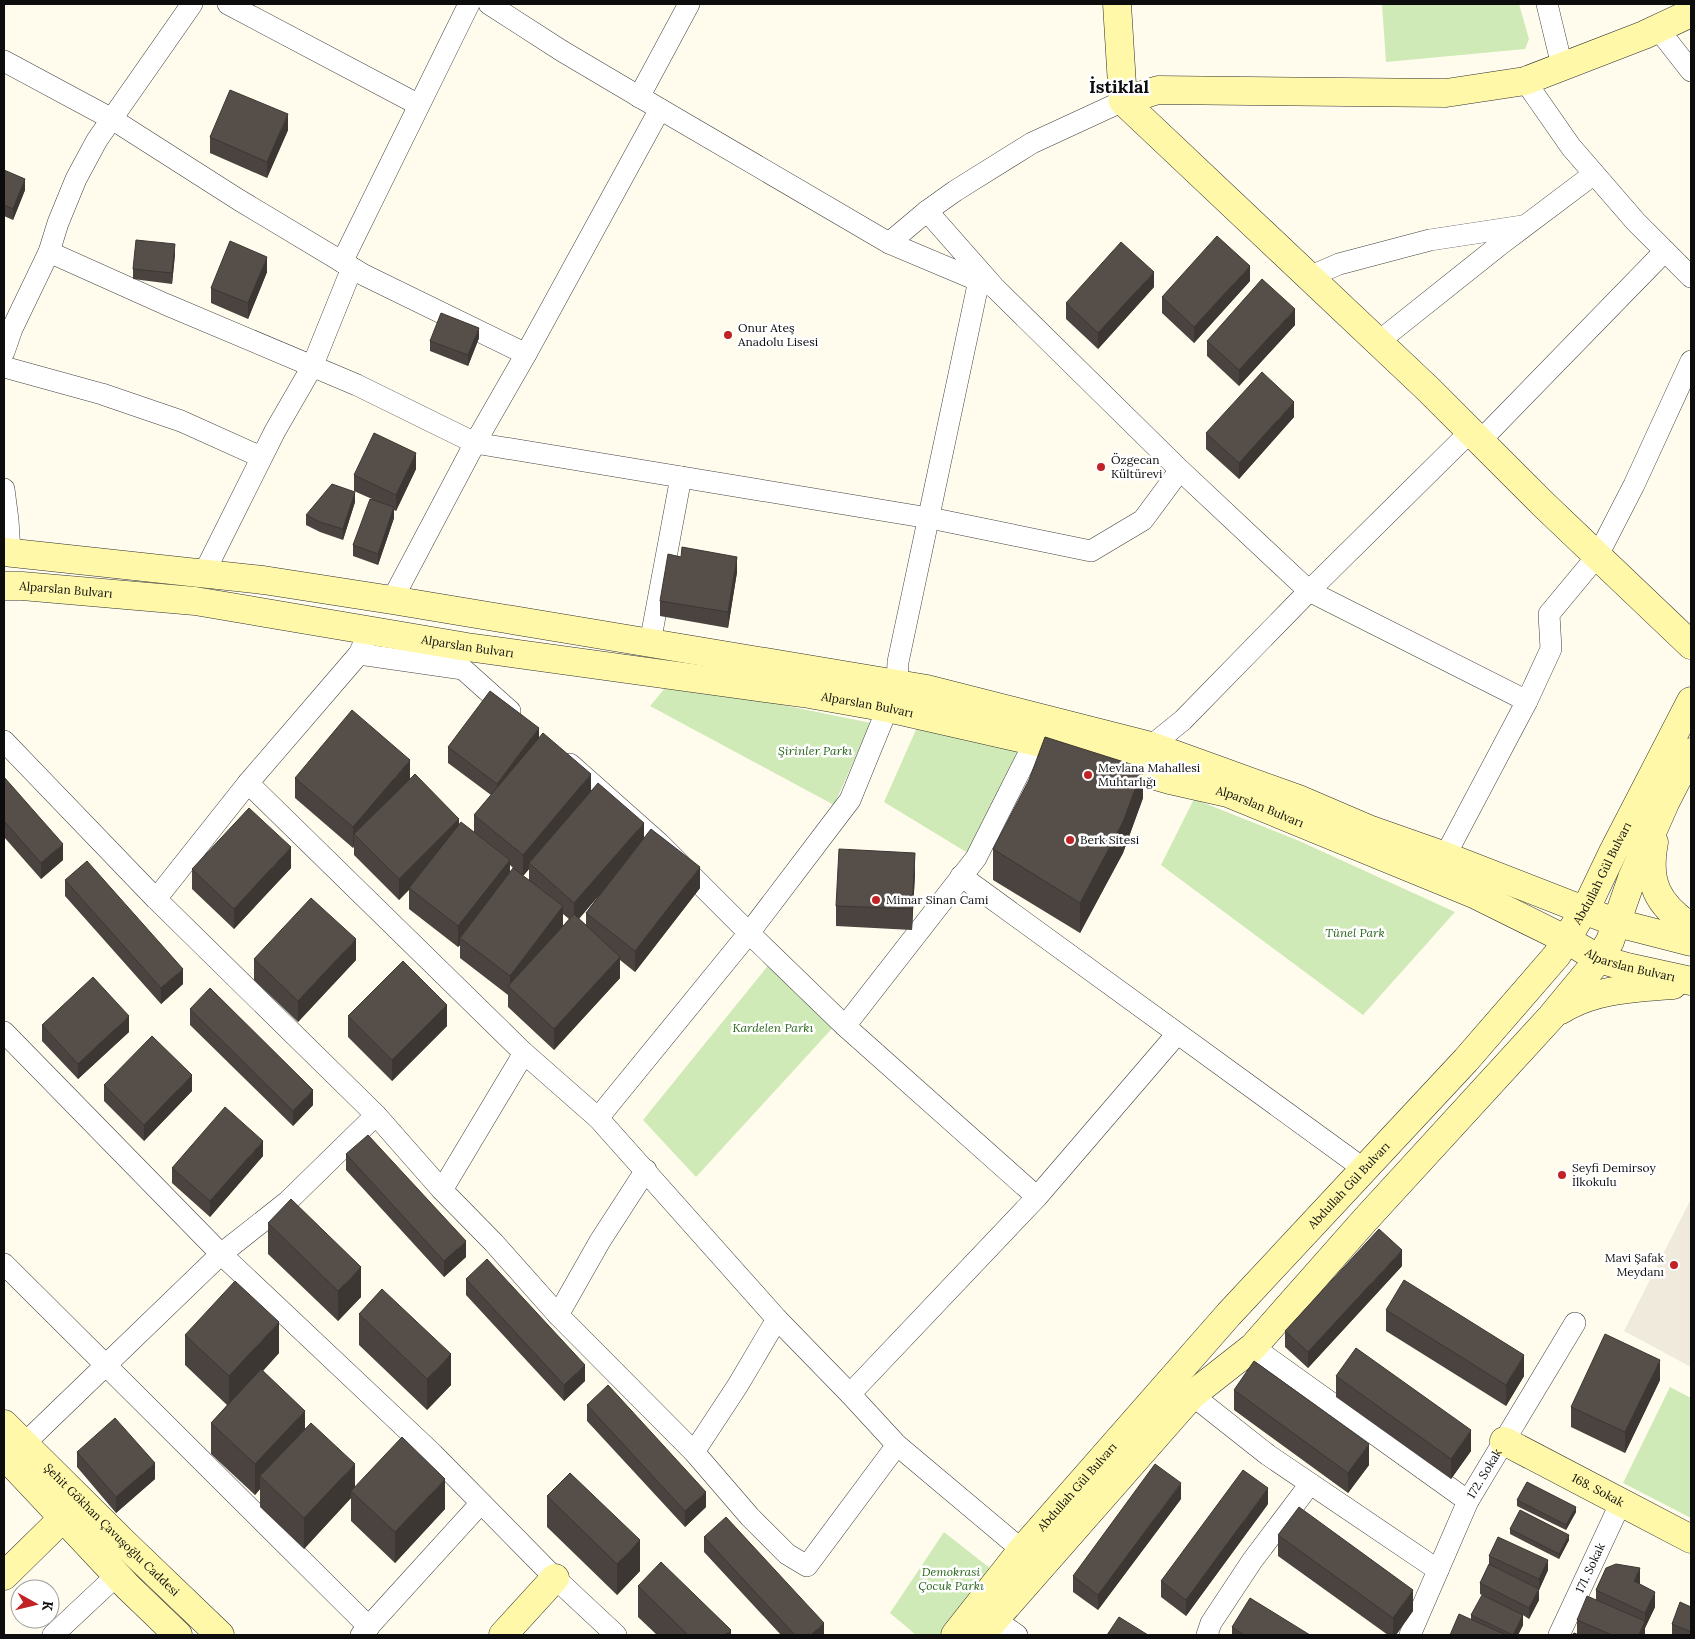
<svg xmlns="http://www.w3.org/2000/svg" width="1695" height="1639" viewBox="0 0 1695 1639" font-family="Lora,serif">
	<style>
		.green { fill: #cfeab6 }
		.plaza { fill: #efeadc }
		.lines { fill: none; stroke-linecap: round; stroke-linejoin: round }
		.street-casing { stroke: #404040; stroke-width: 22 }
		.secondary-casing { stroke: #2f2f2f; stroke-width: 29 }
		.street { stroke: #fff; stroke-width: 21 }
		.secondary { stroke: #fff8a8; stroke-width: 28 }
		.wall { fill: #4a433f; fill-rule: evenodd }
		.shaded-wall { fill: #3c3733 }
		.building { fill: #564e49; stroke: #3c3733 }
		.poi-dot { fill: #c02225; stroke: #fff; stroke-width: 2 }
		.labels { text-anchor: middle; stroke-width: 5; stroke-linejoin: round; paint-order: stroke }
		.poi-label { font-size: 12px; fill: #0d0d0d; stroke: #fff; text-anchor: start }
		.street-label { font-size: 12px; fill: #0d0d0d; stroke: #fff }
		.park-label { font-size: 12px; font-style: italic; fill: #29661c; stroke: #fff }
		.district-label { font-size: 18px; font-weight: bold; fill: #0d0d0d; stroke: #fff }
	</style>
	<rect width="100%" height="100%" fill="#fffced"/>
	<path class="green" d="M1382,4H1519L1529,39L1525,49L1386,62Z
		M670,682L871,723L834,805L650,706Z
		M919,723L1028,755L976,858L884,802Z
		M1194,799L1297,840L1455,912L1363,1015L1161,865Z
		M771,962L838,1022L696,1177L643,1120Z
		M1670,1387L1691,1398V1518L1623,1483Z
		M944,1532L996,1573L948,1635H916L890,1613Z"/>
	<path class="plaza" d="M1691,1199V1367L1624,1331Z"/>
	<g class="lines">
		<g class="street-casing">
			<g id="street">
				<path d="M228,4L419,105"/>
				<path d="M489,4L562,51L660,109L889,243L989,285"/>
				<path d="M1547,4L1562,66"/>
				<path d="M1658,29L1691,71"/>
				<path d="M4,61L112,119L239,200L364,275L526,354"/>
				<path d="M1525,81L1571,147L1636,222L1691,277"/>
				<path d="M639,97L689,4"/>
				<path d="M927,211L994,287L1180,470L1309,591L1183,720L1151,746"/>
				<path d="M889,243L927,211L955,191L1032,143L1123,101"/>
				<path d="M49,252L165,304L357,385L475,443L526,354L660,109"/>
				<path d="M342,262L469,4"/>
				<path d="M1309,277L1339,264L1430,240L1522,226"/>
				<path d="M1378,342L1501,244L1594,174"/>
				<path d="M4,352L12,329L49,252L58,223L76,179L97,140L192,4"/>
				<path d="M4,367L102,394L181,421L261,457"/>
				<path d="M1470,432L1309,591L1527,701"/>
				<path d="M1480,441L1665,251"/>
				<path d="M4,489L8,520L10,552"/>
				<path d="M201,573L209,563L275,431L312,367L352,268"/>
				<path d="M392,600L475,443L935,519L1091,551L1143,520L1180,470"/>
				<path d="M650,643L681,477"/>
				<path d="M359,654L463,669L510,711"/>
				<path d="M4,741L156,899L376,1115L442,1190L494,1243L558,1315L694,1452L750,1517L787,1554L807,1566L897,1445"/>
				<path d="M570,764L659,843L749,933L845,1026L976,858L1028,755L1037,742L1041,730"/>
				<path d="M248,783L524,1053"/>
				<path d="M1445,856L1527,701L1551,649L1549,614L1598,555L1634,485L1691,361"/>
				<path d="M961,876L1364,1169"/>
				<path d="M156,899L248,783L359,654L365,641"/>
				<path d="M845,1026L1037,1197"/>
				<path d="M4,1032L221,1254L433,1454L555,1578L616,1635"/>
				<path d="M598,1118L749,933L850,800L897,685L898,662L979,280"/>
				<path d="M442,1190L524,1053L598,1118L777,1319L850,1394L897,1445L1022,1550"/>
				<path d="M4,1264L369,1627"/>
				<path d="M558,1315L600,1241L646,1170"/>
				<path d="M1253,1347L1468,1501"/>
				<path d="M850,1394L1037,1197L1177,1034"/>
				<path d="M1192,1395L1268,1455L1438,1570"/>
				<path d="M24,1444L221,1254L287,1202L376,1115"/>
				<path d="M694,1452L738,1385L777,1319"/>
				<path d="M994,1619L1017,1635"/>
				<path d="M53,1635L117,1575"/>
				<path d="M361,1635L481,1503"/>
				<path d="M1207,1635L1211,1623L1252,1561L1310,1484"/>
				<path id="s1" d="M1410,1635L1468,1501L1575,1323"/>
				<path id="s2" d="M1559,1635L1621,1502"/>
			</g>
		</g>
		<g class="secondary-casing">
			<g id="secondary">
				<path d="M1117,4L1123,101L1428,389L1543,504L1691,645"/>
				<path d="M1123,101L1158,90L1446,93L1525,81L1644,35L1691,13"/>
				<path d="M4,552L263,580L392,600L927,689L1151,746L1301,800L1371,830L1445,856L1617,923L1691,942"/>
				<path id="s3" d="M4,586H22L195,601L467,647L809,694L888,708L1037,742L1170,780L1228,793L1474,894L1567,940L1599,959L1627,967L1691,981"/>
				<path d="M1654,842C1646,883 1658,905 1691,927"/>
				<path d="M1561,1010C1594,989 1635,988 1673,985"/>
				<path id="s4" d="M4,1424L123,1542L220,1635"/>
				<path id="s5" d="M1504,1441L1691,1539"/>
				<path d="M4,1455L128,1587L178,1635"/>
				<path d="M4,1576L63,1518"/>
				<path d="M503,1635L555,1578"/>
				<path id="s6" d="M955,1635L1022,1550L1229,1314L1466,1060L1557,955L1590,900L1612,854L1691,701"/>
				<path d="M981,1635L1192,1395L1253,1347L1365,1220L1551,1017L1599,959L1610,941L1632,878L1665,803L1691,752"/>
			</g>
		</g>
		<use href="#street" class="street"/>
		<use href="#secondary" class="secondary"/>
	</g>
	<path class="wall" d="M288,130L267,178L210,153V137Z
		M4,170L25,190L13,220L4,216Z
		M175,254L172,284L133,279V269Z
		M267,272L248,319L211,303V288Z
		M1250,281L1194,343L1162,313V297Z
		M1154,287L1098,349L1066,319V303Z
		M1295,325L1239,386L1207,356V341Z
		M479,338L468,366L430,351V341Z
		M1294,417L1239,479L1206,449V433Z
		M416,469L396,511L394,510V518L378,565L353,556V545L372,499L354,491V475Z
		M355,502L343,540L320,532L306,525V515Z
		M737,572L728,628L660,616V601Z
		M539,737L591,792L644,838L700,888L635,972L620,960V978L554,1050L508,1007V995L460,958V945L458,947L409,909V889L399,900L354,855V846L353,848L295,798V778L410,779L459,824L474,832V815L491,795L448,763V747ZM510,865L514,869L510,872ZM529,869V880L523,876ZM599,895L586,913V925L579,919ZM563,914L569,919L563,926Z
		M4,777L63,860L41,879L4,837Z
		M1143,798L1123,853L1080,933L993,880V849Z
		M291,868L234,929L192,889V869Z
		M915,873L912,930L836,926V906Z
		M65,880L183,984L161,1004L65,896Z
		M254,959L356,960L298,1022L254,980Z
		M190,1009L313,1105L293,1126L190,1025Z
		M348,1016L447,1026L392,1081L348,1037Z
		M42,1025L129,1032L78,1079L42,1041Z
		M104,1085L192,1091L144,1141L104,1101Z
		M346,1154L466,1257L444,1277L346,1170Z
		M263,1156L210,1217L172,1183V1168Z
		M268,1223L361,1297L338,1321L268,1254Z
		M1402,1266L1308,1368L1285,1347V1331Z
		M466,1279L585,1381L564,1401L466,1295Z
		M1386,1310L1524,1376L1506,1406L1386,1331Z
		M359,1314L451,1385L427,1410L359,1345Z
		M185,1335L279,1353L263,1371L305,1428L355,1487L445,1509L395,1563L351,1521V1498L304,1549L260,1507V1489L255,1495L211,1454V1423L227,1405L185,1365Z
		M1336,1376L1471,1451L1451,1479L1336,1397Z
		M1660,1380L1625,1453L1571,1427V1407Z
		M1234,1390L1369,1465L1348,1493L1234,1410Z
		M587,1405L706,1507L685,1527L587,1421Z
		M77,1452L155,1479L116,1513L77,1467Z
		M547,1496L640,1571L617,1595L547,1527Z
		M1181,1499L1098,1610L1073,1592V1576Z
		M1517,1500L1576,1512L1566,1530L1517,1506Z
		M1268,1504L1186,1616L1161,1597V1581Z
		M1510,1529L1569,1540L1559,1559L1510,1534Z
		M1278,1535L1413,1611L1396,1635H1388L1278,1556Z
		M704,1537L824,1635H781L704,1552Z
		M1489,1556L1548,1570L1539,1590L1537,1588L1539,1600L1529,1619L1523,1615V1625L1518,1635H1450L1471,1619V1615L1488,1598L1480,1594V1583L1489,1565Z
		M1640,1583V1584L1655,1607L1645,1628V1635H1572L1577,1634V1620L1596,1600V1590Z
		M638,1586L731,1635H657L638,1617Z
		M1691,1607V1635H1674L1672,1634V1624Z
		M1232,1627L1310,1635H1232Z"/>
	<path class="shaded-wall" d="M288,114V130L267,178V162Z
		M25,179V190L13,220V209Z
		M175,244V254L172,284V273Z
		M267,257V272L248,319V303Z
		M1250,266V281L1194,343V327Z
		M1154,272V287L1098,349V333Z
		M1295,309V325L1239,386V370Z
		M479,328V338L468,366V355Z
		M1294,402V417L1239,479V463Z
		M416,453V469L396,511V495Z
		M355,492V502L343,540V529Z
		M394,507V518L378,565V554Z
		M737,557V572L728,628V612Z
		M539,728V743L497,800V784Z
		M410,760V781L354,834V846L353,848V827Z
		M1143,768V798L1123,853L1080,933V903Z
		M591,774V795L529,863V869L523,876V855Z
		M459,819V840L399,900V879Z
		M644,823V844L574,924V903Z
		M63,844V860L41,879V863Z
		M291,847V868L234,929V909Z
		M915,853V873L912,930V909Z
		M510,860V881L460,938V945L458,947V926Z
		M700,867V888L635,972V951Z
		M5,897V913H4V898Z
		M563,906V927L510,988V976Z
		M356,939V960L298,1022V1001Z
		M620,957V978L554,1050V1029Z
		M183,969V984L161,1004V988Z
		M447,1005V1026L392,1081V1060Z
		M129,1016V1032L78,1079V1064Z
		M192,1075V1091L144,1141V1125Z
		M313,1090V1105L293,1126V1111Z
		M263,1141V1156L210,1217V1201Z
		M466,1241V1257L444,1277V1261Z
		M1402,1250V1266L1308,1368V1352Z
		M361,1267V1297L338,1321V1291Z
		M279,1322V1353L229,1407V1376Z
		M451,1354V1385L427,1410V1379Z
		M1524,1355V1376L1506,1406V1385Z
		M1660,1360V1380L1625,1453V1432Z
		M585,1365V1381L564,1401V1385Z
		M305,1411V1441L260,1476V1489L255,1495V1464Z
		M1471,1430V1451L1451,1479V1459Z
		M1369,1444V1465L1348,1493V1473Z
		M155,1463V1479L116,1513V1497Z
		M355,1464V1494L351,1491V1498L304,1549V1518Z
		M445,1479V1509L395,1563V1532Z
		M1181,1483V1499L1098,1610V1595Z
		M1268,1488V1504L1186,1616V1600Z
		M706,1492V1507L685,1527V1511Z
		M1576,1507V1512L1566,1530V1525Z
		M1569,1535V1540L1559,1559V1554Z
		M640,1540V1571L617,1595V1564Z
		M1548,1560V1570L1539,1590V1579Z
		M1640,1568V1583L1634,1597V1581Z
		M1539,1589V1600L1529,1619V1608Z
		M1413,1590V1611L1396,1635H1393V1618Z
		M1655,1592V1607L1645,1628V1635H1639L1645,1621V1613Z
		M1523,1615V1625L1518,1635H1513Z
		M824,1623V1635H811Z
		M731,1630V1635H725Z"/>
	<path class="building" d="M230,90L288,114L267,162L210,137Z
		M4,170L25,179L13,209L4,205Z
		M1217,236L1250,266L1194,327L1162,297Z
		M136,240L175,244L172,273L133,269Z
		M230,241L267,257L248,303L211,288Z
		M1121,242L1154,272L1098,333L1066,303Z
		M1262,279L1295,309L1239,370L1207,341Z
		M441,313L479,328L468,355L430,341Z
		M1262,372L1294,402L1239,463L1206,433Z
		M374,433L416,453L396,495L354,475Z
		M332,484L355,492L343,529L320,522L306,515Z
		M370,499L394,507L378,554L353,545Z
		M682,547L737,557L728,612L660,601L668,554L681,557Z
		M490,691L539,728L497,784L448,747Z
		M352,710L410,760L353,827L295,778Z
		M543,733L591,774L523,855L474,815Z
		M1045,737L1143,768L1123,822L1080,903L993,849L1029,780Z
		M415,774L459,819L399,879L354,834Z
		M4,777L63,844L41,863L4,821Z
		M598,783L644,823L574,903L529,863Z
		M249,808L291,847L234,909L192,869Z
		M461,822L510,860L458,926L409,888Z
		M651,829L700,867L635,951L586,913Z
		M839,849L915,853L912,909L836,906Z
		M87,861L183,969L161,988L65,880Z
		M513,868L563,906L510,976L460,938Z
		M311,898L356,939L298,1001L254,959Z
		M574,914L620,957L554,1029L508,986Z
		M403,961L447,1005L392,1060L348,1016Z
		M93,977L129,1016L78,1064L42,1025Z
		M210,988L313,1090L293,1111L190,1009Z
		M152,1036L192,1075L144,1125L104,1085Z
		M225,1107L263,1141L210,1201L172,1168Z
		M368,1135L466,1241L444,1261L346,1154Z
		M291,1199L361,1267L338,1291L268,1223Z
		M1379,1229L1402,1250L1308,1352L1285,1331Z
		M487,1259L585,1365L564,1385L466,1279Z
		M1404,1280L1524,1355L1506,1385L1386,1310Z
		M235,1281L279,1322L229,1376L185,1335Z
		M382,1289L451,1354L427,1379L359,1314Z
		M1605,1334L1660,1360L1625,1432L1571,1407Z
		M1356,1348L1471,1430L1451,1459L1336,1376Z
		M1254,1361L1369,1444L1348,1473L1234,1390Z
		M261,1369L305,1411L255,1464L211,1423Z
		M608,1385L706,1492L685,1511L587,1405Z
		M115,1418L155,1463L116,1497L77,1452Z
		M311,1423L355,1464L304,1518L260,1476Z
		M402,1437L445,1479L395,1532L351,1491Z
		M1155,1464L1181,1483L1098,1595L1073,1576Z
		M1243,1470L1268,1488L1186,1600L1161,1581Z
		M570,1473L640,1540L617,1564L547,1496Z
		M1527,1482L1576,1507L1566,1525L1517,1500Z
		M1299,1507L1413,1590L1393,1618L1278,1535Z
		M1520,1510L1569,1535L1559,1554L1510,1529Z
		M726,1517L824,1623L811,1635H795L704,1537Z
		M1498,1537L1548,1560L1539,1579L1489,1556Z
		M661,1562L731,1630L725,1635H688L638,1586Z
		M1489,1564L1539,1589L1529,1608L1480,1583Z
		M1616,1564L1640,1568L1634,1581L1655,1592L1645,1613L1596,1590L1606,1568Z
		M1482,1595L1523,1615L1513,1635L1471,1615Z
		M1587,1596L1645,1621L1639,1635H1612L1577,1620Z
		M1250,1598L1310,1635H1244L1232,1627Z
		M1680,1602L1691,1607V1632L1672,1624Z
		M1459,1614L1506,1635H1450Z
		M1119,1617L1148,1635H1107Z
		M1574,1633L1579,1635H1572Z"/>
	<g class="poi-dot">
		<circle cx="728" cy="335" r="5"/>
		<circle cx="1101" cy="467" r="5"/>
		<circle cx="1088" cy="775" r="5"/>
		<circle cx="1070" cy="840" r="5"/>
		<circle cx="876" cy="900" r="5"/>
		<circle cx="1562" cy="1175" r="5"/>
		<circle cx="1674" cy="1265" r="5"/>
	</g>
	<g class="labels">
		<g class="poi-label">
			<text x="738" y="332">Onur Ateş<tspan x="738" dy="14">Anadolu Lisesi</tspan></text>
			<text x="1111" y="464">Özgecan<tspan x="1111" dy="14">Kültürevi</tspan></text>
			<text x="1098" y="772">Mevlana Mahallesi<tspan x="1098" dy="14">Muhtarlığı</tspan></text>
			<text x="1080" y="844">Berk Sitesi</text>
			<text x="886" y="904">Mimar Sinan Cami</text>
			<text x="1572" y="1172">Seyfi Demirsoy<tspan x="1572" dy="14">İlkokulu</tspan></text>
			<text x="1664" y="1262" text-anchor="end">Mavi Şafak<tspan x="1664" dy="14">Meydanı</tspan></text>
		</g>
		<g class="street-label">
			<text dy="4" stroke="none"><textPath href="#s3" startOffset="62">Alparslan Bulvarı</textPath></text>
			<text dy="4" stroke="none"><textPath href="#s3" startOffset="468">Alparslan Bulvarı</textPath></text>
			<text dy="4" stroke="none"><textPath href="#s3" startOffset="872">Alparslan Bulvarı</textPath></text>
			<text dy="4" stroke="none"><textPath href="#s3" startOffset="1278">Alparslan Bulvarı</textPath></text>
			<text dy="4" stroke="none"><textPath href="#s6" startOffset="1002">Abdullah Gül Bulvarı</textPath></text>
			<text dy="4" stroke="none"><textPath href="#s3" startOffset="1682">Alparslan Bulvarı</textPath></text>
			<text dy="4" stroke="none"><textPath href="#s6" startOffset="598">Abdullah Gül Bulvarı</textPath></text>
			<text dy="4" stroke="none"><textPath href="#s1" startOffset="178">172. Sokak</textPath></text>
			<text dy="4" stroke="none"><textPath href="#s6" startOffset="192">Abdullah Gül Bulvarı</textPath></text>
			<text dy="4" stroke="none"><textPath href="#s5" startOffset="106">168. Sokak</textPath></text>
			<text dy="4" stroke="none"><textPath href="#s4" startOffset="151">Şehit Gökhan Çavuşoğlu Caddesi</textPath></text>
			<text dy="4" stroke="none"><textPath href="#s2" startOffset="74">171. Sokak</textPath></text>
		</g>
		<g class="park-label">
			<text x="815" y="755">Şirinler Parkı</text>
			<text x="1355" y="937">Tünel Park</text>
			<text x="773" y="1032">Kardelen Parkı</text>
			<text x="951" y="1576">Demokrasi<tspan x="951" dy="14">Çocuk Parkı</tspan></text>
		</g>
		<g class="district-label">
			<text x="1119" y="93">İstiklal</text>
		</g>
	</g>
	<rect width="1695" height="1639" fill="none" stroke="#0d0d0d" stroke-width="10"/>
	<g transform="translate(35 1604) rotate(98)"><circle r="24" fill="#ffffff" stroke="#9e9e9e"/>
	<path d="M0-4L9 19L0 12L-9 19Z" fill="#c02225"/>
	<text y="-8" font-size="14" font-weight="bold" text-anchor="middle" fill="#0d0d0d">K</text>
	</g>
</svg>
